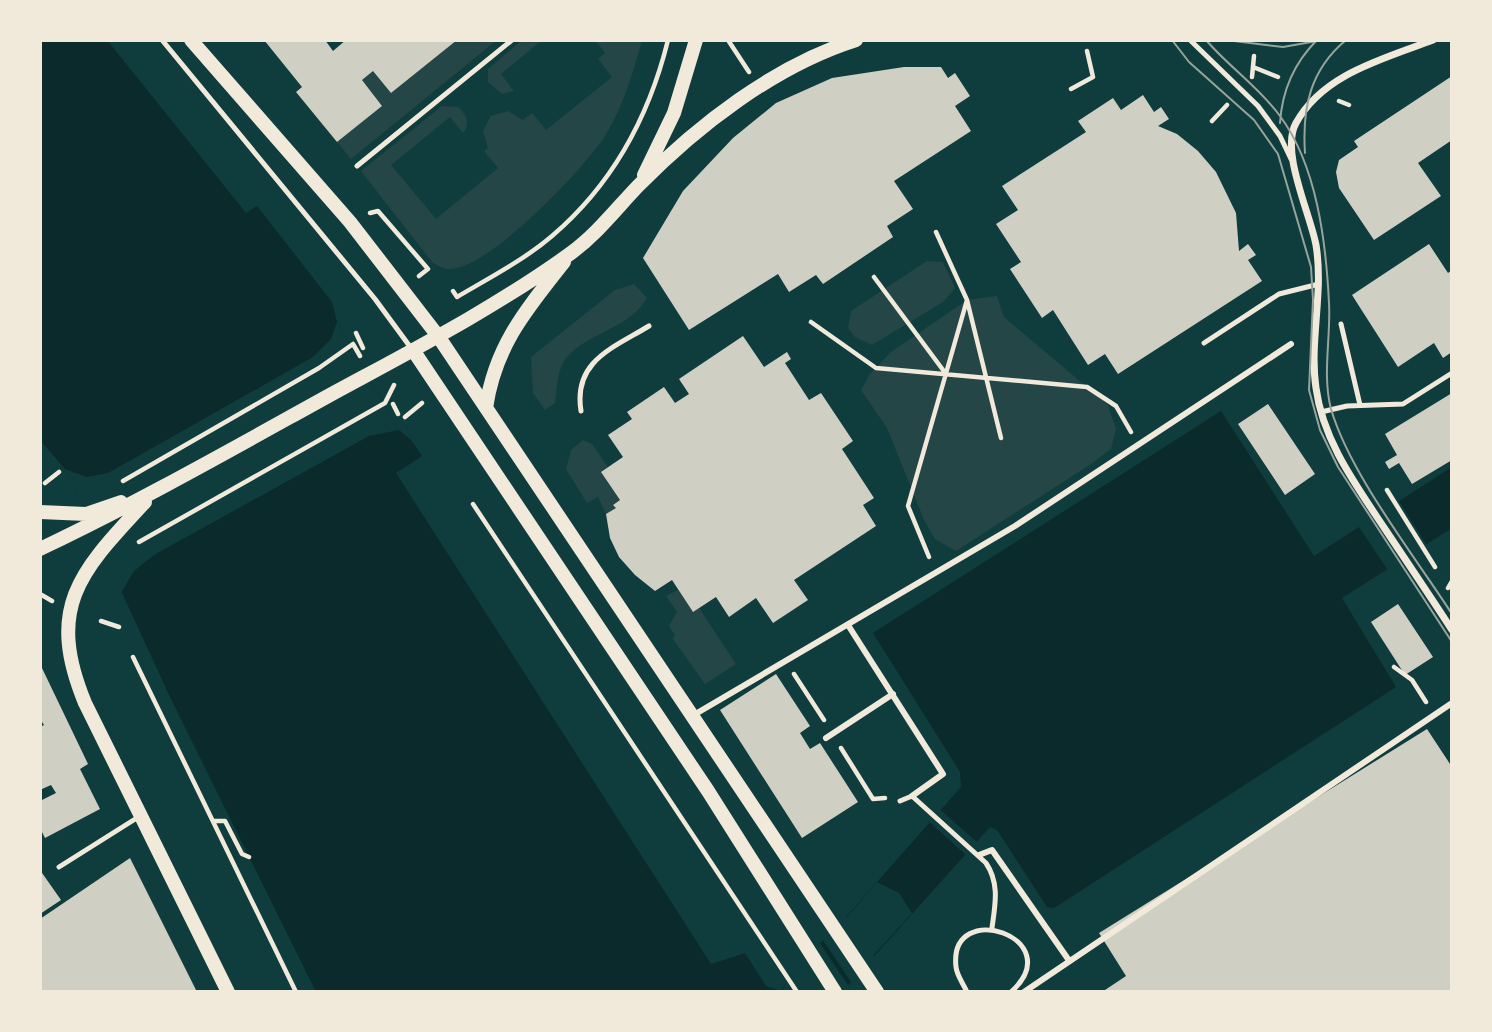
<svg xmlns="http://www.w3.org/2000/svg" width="1492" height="1032" viewBox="0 0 1492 1032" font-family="Raleway,sans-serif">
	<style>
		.green { fill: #244646 }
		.water { fill: #0a2a2b }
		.pier { fill: #0f3d3e }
		.building { fill: #cfcfc3 }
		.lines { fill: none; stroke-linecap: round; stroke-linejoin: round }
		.path { stroke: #f1e9da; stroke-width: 4.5 }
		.service { stroke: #f1e9da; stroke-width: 5 }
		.pedestrian { stroke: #f1e9da; stroke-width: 6 }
		.minor { stroke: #f1e9da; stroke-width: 7 }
		.secondary { stroke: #f1e9da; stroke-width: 14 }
		.tram { stroke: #97a49c; stroke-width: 2 }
	</style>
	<rect width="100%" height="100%" fill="#0f3d3e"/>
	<path class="green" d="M457,40H497L351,159L337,142L382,106L362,80L373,71L391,93Z
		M522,40H542L501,74L514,91L502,94L488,82V69Z
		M595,40H642C633,73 623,107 605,136C582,171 497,259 457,268C447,271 440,267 432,262L361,171L442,106L458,107C466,114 471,123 463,133L450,117L391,165L436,219L498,168L484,151L488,148L483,131L491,116L508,111L523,120L532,113L546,130L612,77L598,59L605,53Z
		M927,261L943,262L955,288L943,302L872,345L855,337L848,328L851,311Z
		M634,284L647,298C630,328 590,332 568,356C557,368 557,387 555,403L545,410L533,393L531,357L615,290Z
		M997,296L1004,317L1108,405L1116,429L1111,449L1091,464L956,551L935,539L924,520L887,428L861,390L870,374L891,352L967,300Z
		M583,440L592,444L608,467L601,472L620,500L613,504L616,508L606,514L598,497L587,503L566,469L571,450Z
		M678,590L693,612L699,608L736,664L705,684L673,639L675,635L669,626L677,612L666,596Z"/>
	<path class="water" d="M40,40H107L246,213L257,206L332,302L337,322L399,430L411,440L422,456L396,473L711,964L745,953L766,986L781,991L796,968L847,916L961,787L960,772L873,633L1221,411L1314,556L1452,467V528L1342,598L1396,687L1054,908L1047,907L997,830L990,827L842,992H316L170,697L65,469L40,440Z"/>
	<path class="pier" d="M337,322L399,430L369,436L154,555L134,571L121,593L65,469L87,477L108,473L313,357L331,339Z
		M1397,498L1428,547L1389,572L1357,524Z
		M936,806L978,843L967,856L925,818Z
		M877,882L899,893L912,913L873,956L875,960L853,985L821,937L845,914L847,917Z
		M819,942L850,988L847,992H781L795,968L793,965Z"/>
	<path class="building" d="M264,40H325L333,51L346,40H457L391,93L373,71L362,80L382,106L337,142L296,92L302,87Z
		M904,67H941L948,78L955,73L970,96L955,106L971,131L894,181L913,209L887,226L893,237L823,284L816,275L789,292L778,274L689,330L643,258L683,191L733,138L776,103L832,78Z
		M1452,76V140L1418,163L1441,196L1374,240L1339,188L1336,172L1339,160L1358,147L1354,141Z
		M1143,95L1154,112L1161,107L1169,119L1158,126L1177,134L1198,151L1216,172L1236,213L1239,251L1248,244L1256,255L1248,260L1262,281L1118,374L1105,354L1088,365L1053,310L1042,318L1010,269L1021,262L996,224L1018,210L1002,186L1086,132L1078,121L1113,98L1121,110Z
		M1429,244L1448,273L1452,270V352L1443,358L1434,343L1398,367L1352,295Z
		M743,336L764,367L787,352L791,359L785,363L809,400L821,393L853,441L842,449L874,498L863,505L876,526L794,580L808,600L773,623L756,598L729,617L716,597L693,612L672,580L655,591L635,575L619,557L610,538L606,514L616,508L613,505L620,500L601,472L623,457L608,435L632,419L627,412L664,387L675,403L689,394L679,379Z
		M1452,393V460L1412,484L1399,463L1389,469L1385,462L1397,455L1385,434Z
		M1268,404L1315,474L1285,495L1238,424Z
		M1398,604L1433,657L1405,675L1371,622Z
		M41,666L88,764L80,769L100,809L45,838L40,828V801L56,793L51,785L42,789L40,785V727L44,725L40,719Z
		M776,674L810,726L800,733L810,749L820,743L858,802L802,838L720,710Z
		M1427,729L1452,767V992H1102L1126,976L1099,933Z
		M130,858L197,992H40V919Z
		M40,870L61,900L40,914Z"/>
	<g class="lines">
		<path class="path" d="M728,40L749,72
			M1253,67L1278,77
			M1252,77L1254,56
			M1071,89L1093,77L1087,51
			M1339,101L1349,105
			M1212,121L1227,105
			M370,213L378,211L428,269L419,276
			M936,232L967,300L1001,438
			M874,277L946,374
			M453,291L457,297C489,278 524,260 552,236C613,184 649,117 668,40
			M811,322L876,368L1087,387L1116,406L1131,432
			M356,333L363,348
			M393,404L398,414
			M405,417L422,403
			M123,481L319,368L353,344L360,356
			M45,483L59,472
			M1387,490L1435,567
			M473,504L797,992
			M139,542L385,403L394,385
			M929,557L908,506L967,300
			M1448,588L1452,581
			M40,594L52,601
			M101,621L119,627
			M133,657L296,992
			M1394,667L1412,680L1426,702
			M794,674L824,720
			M841,748L873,799L885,798
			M213,821H225L242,854L249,857"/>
		<path class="service" d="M162,40L375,299L411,348
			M1190,40L1258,106L1280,136L1291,159
			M357,166L512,40
			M1341,324L1360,405
			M1204,343L1279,294L1319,284
			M581,411C573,361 613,348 649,326
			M1321,412L1347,406L1403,404L1452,373
			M900,801L912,796L986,863C1000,884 995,905 992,928
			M59,867L140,816
			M967,992C963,983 957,976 956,967C948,897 1071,938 1011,992"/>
		<path class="pedestrian" d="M848,625L943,774L912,796
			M692,716L1015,526L1291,344
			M826,738L893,694
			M979,855L992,850L1068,959
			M1024,992L1452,703"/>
		<path class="minor" d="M1433,40C1383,59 1323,74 1296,123C1280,151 1310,213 1316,245C1324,293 1309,341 1316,388C1323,441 1356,485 1385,529C1407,562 1430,596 1452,630"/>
		<path class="secondary" d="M191,40L350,222L438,336L877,992
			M644,175L674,113L696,40
			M413,350L708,791L835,992
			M486,408C495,346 526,310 564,262
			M145,502C81,571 45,606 85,703L228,992
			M40,512L86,514L121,502
			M40,549C139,502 234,448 330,395C411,351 495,308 571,253C597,234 616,209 638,186C697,126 774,66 856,40"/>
		<path class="tram" d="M1172,40L1189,62L1254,120L1278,154L1311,267L1313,300L1309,390L1320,430L1338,467L1452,642
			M1206,40C1229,67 1259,87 1280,116C1317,166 1326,242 1329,303C1331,338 1322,374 1331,409C1350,474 1414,555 1452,614
			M1226,40L1283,47L1317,41
			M1280,123C1282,91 1294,63 1317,40
			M1305,153C1302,108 1310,70 1346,40"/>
	</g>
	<rect width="1492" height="1032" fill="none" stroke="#f1e9da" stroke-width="84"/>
</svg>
